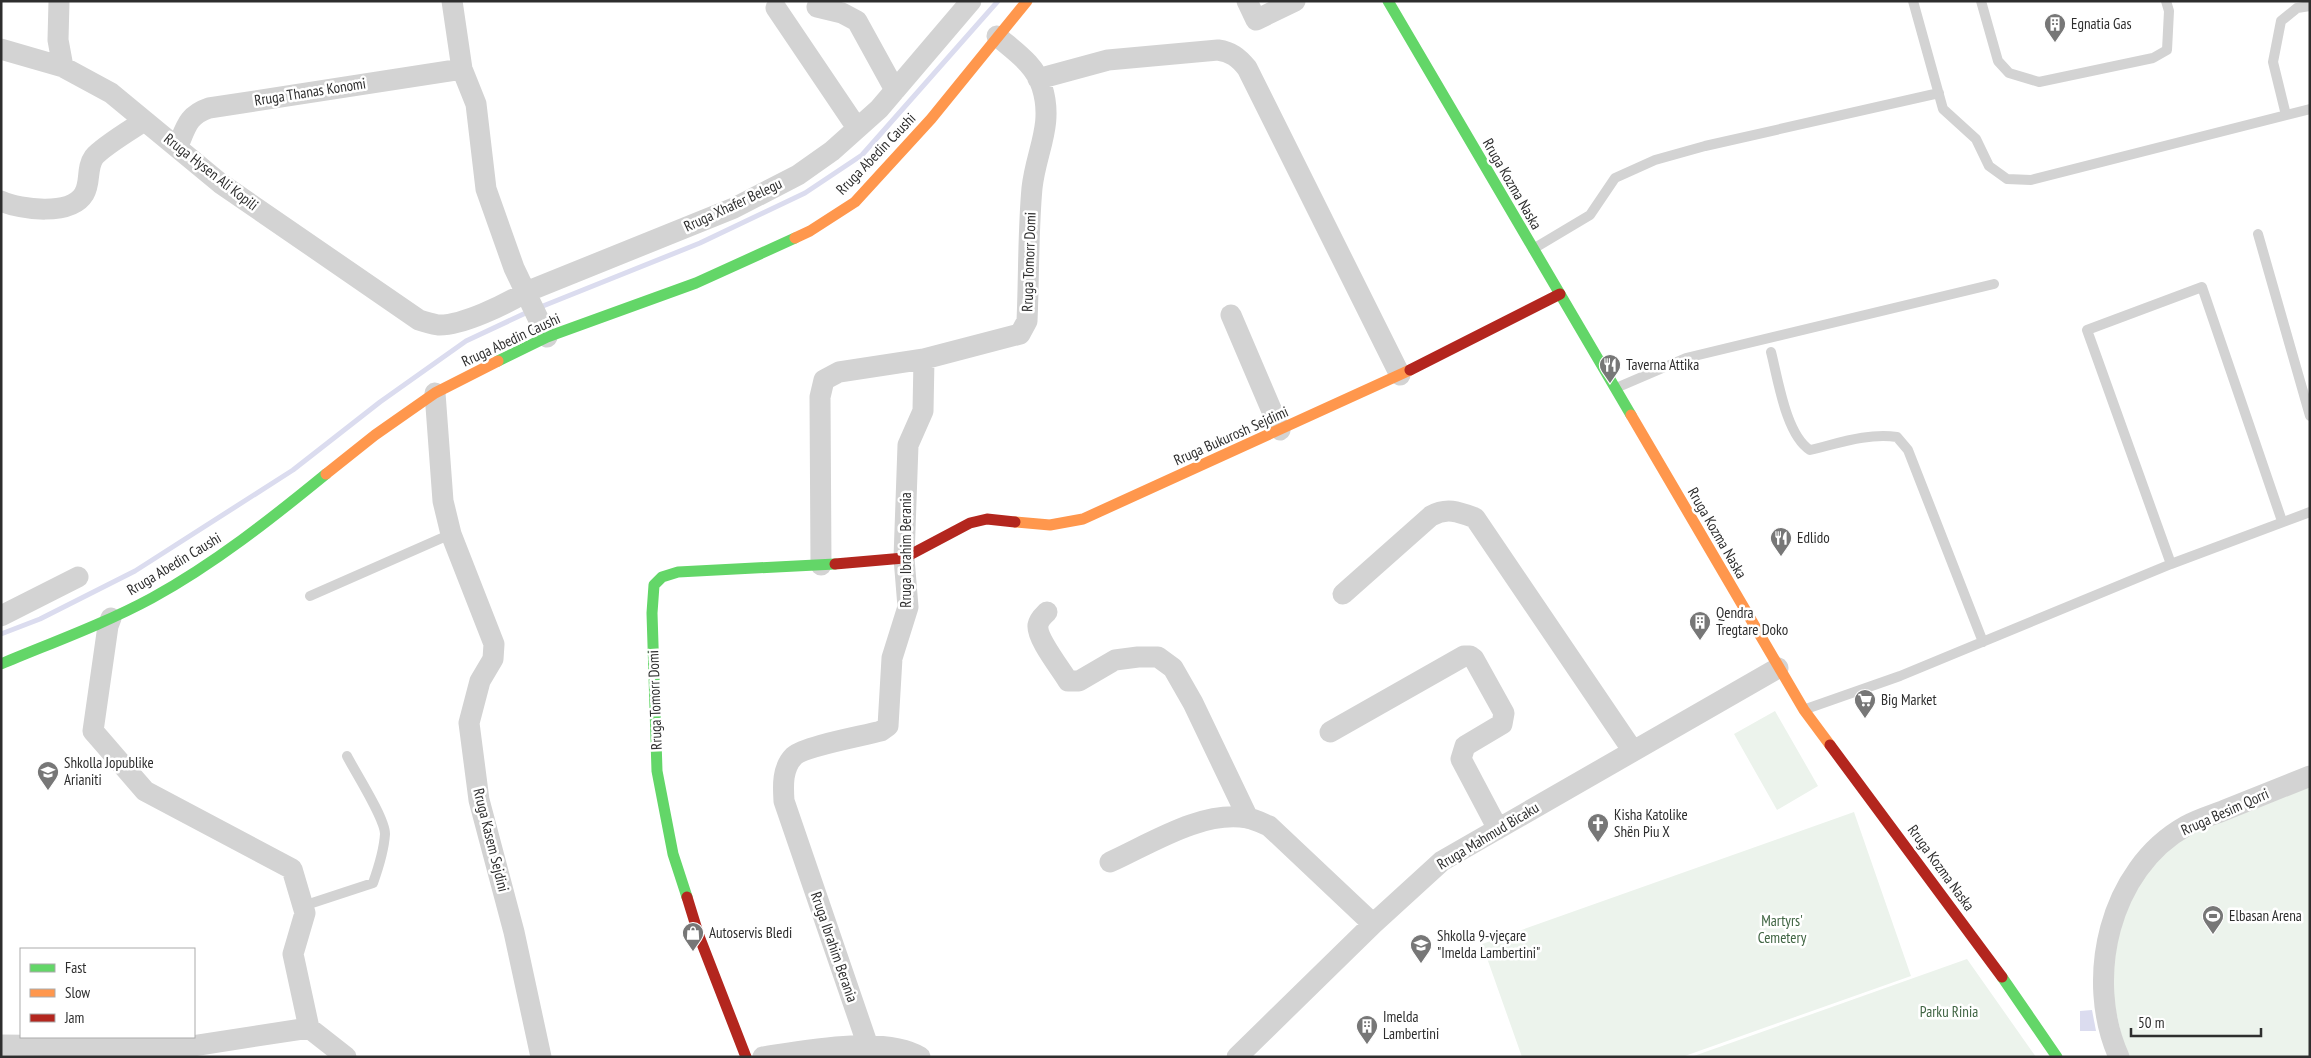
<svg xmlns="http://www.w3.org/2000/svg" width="2311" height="1058" viewBox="0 0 2311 1058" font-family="'PT Sans Narrow',sans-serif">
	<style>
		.green { fill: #ecf3ec }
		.water { fill: #dbdcef }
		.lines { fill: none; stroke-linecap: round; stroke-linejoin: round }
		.stream { stroke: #dbdcef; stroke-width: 5 }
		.lane { stroke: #d3d3d3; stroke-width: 10 }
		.street { stroke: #d3d3d3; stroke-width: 21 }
		.fast { stroke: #63d668; stroke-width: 11 }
		.slow { stroke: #ff974d; stroke-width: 11 }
		.jam { stroke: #b3261e; stroke-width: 11 }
		.labels { text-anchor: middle; stroke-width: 5; stroke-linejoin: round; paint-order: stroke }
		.poi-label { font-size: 15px; fill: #2e2e2e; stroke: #fff; text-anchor: start }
		.street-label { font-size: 15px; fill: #2e2e2e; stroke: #fff }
		.park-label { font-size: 15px; fill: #406543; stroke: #fff }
	</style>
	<rect width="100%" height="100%" fill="#fff"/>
	<path class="green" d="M1775,711L1818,786L1777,810L1734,734Z
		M2310,786V1057H2126L2110,983L2121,917L2152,864L2189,834Z
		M1854,812L1911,976L1682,1057H1522L1482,944Z
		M1967,959L2036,1057H1691Z"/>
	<path class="water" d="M2092,1010L2096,1031H2080V1011Z"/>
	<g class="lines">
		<path class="stream" d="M538,308L700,243L805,193L862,155L998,1
			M1,634L40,619L135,571L293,470L380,402L466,341L530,311"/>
		<path class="lane" d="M1913,1L1943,109L1976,139L1989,166L2007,179L2031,180L2310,109
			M1981,1L1998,61L2009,73L2039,82L2153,58L2167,50L2169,11L2166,1
			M2286,115L2273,62L2281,21L2297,8L2310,6
			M2258,234L2310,416
			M1533,249L1590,215L1615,178L1655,160L1705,146L1939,93
			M1771,352C1778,379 1786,435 1810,450C1840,443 1867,433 1897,437L1908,450L1983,642
			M1616,388L1686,358L1994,284
			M2171,564L2087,330L2202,287L2282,521
			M310,596L451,534
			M1806,709L1900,676L2171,564L2310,512
			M303,906L373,883C378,869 384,850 385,834C385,818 355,772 347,756"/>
		<path class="street" d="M59,1L58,40L63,67
			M452,1L462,69L476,104L486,189L514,268L547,337
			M1247,1L1256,20L1295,1
			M817,7L842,13L857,21L895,90
			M776,8L857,128
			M1,49L63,67L111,93L220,183L419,320C425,322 432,324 438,325C462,326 506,304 526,292L734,208L798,175L832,151L879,109L971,1
			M1038,79L1108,60L1218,50C1231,52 1238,57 1247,68L1400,375
			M178,146C186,127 188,115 209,108L462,69
			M1,201C21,210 71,216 84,194C91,183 86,168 94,157C102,147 132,129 144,121
			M1231,315L1280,430
			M435,393L443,501L451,534L494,644L493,659L480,681L469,723L479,800L514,932L541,1057
			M821,565L820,397L824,380L839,372L924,359L1020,334L1027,321C1029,277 1028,232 1032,188C1036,151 1054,125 1042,87C1035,64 1014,51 997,36
			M1343,594L1431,516C1447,507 1459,512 1475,518L1633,751
			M1047,612C1043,616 1039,619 1038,625C1036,638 1061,669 1068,681H1079L1115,660L1138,657H1158L1173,668L1193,703L1248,818
			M1,616L78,577
			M111,618L108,626L93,731L145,791L292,869L305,913L293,954L309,1028
			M1330,732L1464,656H1470L1474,659L1504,713L1502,724L1465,746L1461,759L1498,829
			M1110,862C1150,844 1202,810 1247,818C1254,819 1262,823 1269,826L1373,924
			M1,1045L186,1047L309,1028L346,1057
			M868,1046L784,801C783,786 782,768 794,756C805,746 863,736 881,731L888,726L892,658L908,607L904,558L908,445L923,411L924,359
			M763,1057C802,1051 885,1035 920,1057
			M1237,1057L1373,924L1442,861L1778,668
			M2119,1057C2084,979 2109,869 2186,826C2198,819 2213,815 2225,810C2253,799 2282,787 2310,776"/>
		<path class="fast" d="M1388,1L1631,415
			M498,361L547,337L696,283L795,238
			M1,664C51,643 104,624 152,598C214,564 271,519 326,474
			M687,897L673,854L657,771L652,613L654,585L662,577L678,572L835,564
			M2002,977L2057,1057"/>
		<path class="slow" d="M795,238L810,231L855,202L931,119L1027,1
			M1631,415L1804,710L1830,745
			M326,474L375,435L435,393L498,361
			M1015,522L1050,525L1083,519L1410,370"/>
		<path class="jam" d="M1410,370L1560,294
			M835,564L904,558L970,523L987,519L1015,522
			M1830,745L2002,977
			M687,897L699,936L746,1057"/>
	</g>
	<defs>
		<g id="building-pin" transform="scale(1.125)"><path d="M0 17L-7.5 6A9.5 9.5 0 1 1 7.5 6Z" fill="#777" stroke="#fff"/><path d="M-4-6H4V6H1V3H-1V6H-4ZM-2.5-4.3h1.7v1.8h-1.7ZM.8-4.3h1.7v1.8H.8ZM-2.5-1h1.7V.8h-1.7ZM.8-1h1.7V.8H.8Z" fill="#fff"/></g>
		<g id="restaurant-pin" transform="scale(1.125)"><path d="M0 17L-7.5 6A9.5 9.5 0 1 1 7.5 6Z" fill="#777" stroke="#fff"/><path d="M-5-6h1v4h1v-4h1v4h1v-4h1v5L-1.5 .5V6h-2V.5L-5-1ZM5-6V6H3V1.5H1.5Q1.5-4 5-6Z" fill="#fff"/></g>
		<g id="supermarket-pin" transform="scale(1.125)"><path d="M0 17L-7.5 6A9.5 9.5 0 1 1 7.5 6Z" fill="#777" stroke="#fff"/><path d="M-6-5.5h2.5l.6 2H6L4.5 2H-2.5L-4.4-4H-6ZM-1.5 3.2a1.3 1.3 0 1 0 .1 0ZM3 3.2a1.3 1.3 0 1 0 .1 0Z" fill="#fff"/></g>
		<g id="school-pin" transform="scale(1.125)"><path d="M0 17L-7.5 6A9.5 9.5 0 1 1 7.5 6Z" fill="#777" stroke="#fff"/><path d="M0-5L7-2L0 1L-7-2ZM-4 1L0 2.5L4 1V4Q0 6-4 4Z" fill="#fff"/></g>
		<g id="church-pin" transform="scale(1.125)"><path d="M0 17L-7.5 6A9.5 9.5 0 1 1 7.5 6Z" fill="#777" stroke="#fff"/><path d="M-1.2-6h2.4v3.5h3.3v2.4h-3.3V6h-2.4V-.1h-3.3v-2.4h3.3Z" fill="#fff"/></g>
		<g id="stadium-pin" transform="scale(1.125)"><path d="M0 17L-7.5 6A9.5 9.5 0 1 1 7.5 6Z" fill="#777" stroke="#fff"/><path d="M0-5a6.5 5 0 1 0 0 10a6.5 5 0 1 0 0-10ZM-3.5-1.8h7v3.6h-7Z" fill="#fff"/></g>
		<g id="shop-pin" transform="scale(1.125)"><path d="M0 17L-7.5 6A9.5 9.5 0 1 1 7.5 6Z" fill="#777" stroke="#fff"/><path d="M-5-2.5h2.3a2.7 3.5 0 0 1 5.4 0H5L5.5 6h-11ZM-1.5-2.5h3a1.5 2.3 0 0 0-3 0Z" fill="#fff"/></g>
	</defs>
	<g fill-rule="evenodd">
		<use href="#building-pin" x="2055" y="24"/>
		<use href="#restaurant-pin" x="1610" y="365"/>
		<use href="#restaurant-pin" x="1781" y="538"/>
		<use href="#building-pin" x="1700" y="622"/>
		<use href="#supermarket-pin" x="1865" y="700"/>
		<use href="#school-pin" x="48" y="772"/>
		<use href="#church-pin" x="1598" y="824"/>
		<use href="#stadium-pin" x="2213" y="916"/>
		<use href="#shop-pin" x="693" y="933"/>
		<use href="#school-pin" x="1421" y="945"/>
		<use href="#building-pin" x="1367" y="1026"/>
	</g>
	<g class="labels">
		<g class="poi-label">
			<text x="2071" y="29">Egnatia Gas</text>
			<text x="1626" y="370">Taverna Attika</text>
			<text x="1797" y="543">Edlido</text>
			<text x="1716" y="618">Qendra<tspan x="1716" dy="17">Tregtare Doko</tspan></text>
			<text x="1881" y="705">Big Market</text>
			<text x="64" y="768">Shkolla Jopublike<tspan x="64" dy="17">Arianiti</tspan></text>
			<text x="1614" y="820">Kisha Katolike<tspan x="1614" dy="17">Shën Piu X</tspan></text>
			<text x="2229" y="921">Elbasan Arena</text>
			<text x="709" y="938">Autoservis Bledi</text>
			<text x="1437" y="941">Shkolla 9-vjeçare<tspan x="1437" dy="17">"Imelda Lambertini"</tspan></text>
			<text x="1383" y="1022">Imelda<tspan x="1383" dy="17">Lambertini</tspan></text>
		</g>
		<g class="street-label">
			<text transform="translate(310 92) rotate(-9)" y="5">Rruga Thanas Konomi</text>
			<text transform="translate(876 154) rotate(-46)" y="5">Rruga Abedin Caushi</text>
			<text transform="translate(211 172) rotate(38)" y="5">Rruga Hysen Ali Kopili</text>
			<text transform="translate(1512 184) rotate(60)" y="5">Rruga Kozma Naska</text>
			<text transform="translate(733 205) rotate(-25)" y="5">Rruga Xhafer Belegu</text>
			<text transform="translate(1029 262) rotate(-88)" y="5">Rruga Tomorr Domi</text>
			<text transform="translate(511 340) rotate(-25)" y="5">Rruga Abedin Caushi</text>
			<text transform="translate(1231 436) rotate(-24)" y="5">Rruga Bukurosh Sejdimi</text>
			<text transform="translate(1717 533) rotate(60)" y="5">Rruga Kozma Naska</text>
			<text transform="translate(906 550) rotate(-90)" y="5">Rruga Ibrahim Berania</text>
			<text transform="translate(174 564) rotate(-31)" y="5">Rruga Abedin Caushi</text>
			<text transform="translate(655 700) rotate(-92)" y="5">Rruga Tomorr Domi</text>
			<text transform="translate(2225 812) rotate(-24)" y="5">Rruga Besim Qorri</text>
			<text transform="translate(1488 836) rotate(-31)" y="5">Rruga Mahmud Bicaku</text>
			<text transform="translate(491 840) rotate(76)" y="5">Rruga Kasem Sejdini</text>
			<text transform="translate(1941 868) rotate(54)" y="5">Rruga Kozma Naska</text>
			<text transform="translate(834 947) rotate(71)" y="5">Rruga Ibrahim Berania</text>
		</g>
		<g class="park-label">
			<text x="1782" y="926">Martyrs'<tspan x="1782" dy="17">Cemetery</tspan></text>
			<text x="1949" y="1017">Parku Rinia</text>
		</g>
	</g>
	<rect width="2311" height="1058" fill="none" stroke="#2e2e2e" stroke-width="5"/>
	<rect x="20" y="948" width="175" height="90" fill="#ffffff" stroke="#ababab"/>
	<rect x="30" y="964" width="25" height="8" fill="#63d668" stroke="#ababab"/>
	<text x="65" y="973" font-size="15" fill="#2e2e2e">Fast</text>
	<rect x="30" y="989" width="25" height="8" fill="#ff974d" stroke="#ababab"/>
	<text x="65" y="998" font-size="15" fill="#2e2e2e">Slow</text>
	<rect x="30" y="1014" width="25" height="8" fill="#b3261e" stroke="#ababab"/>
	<text x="65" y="1023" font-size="15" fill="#2e2e2e">Jam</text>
	<path d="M2131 1028v8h130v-8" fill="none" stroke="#2e2e2e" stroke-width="2.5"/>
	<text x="2138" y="1028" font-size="15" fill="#2e2e2e" stroke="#ffffff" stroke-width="4" paint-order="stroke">50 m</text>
</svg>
